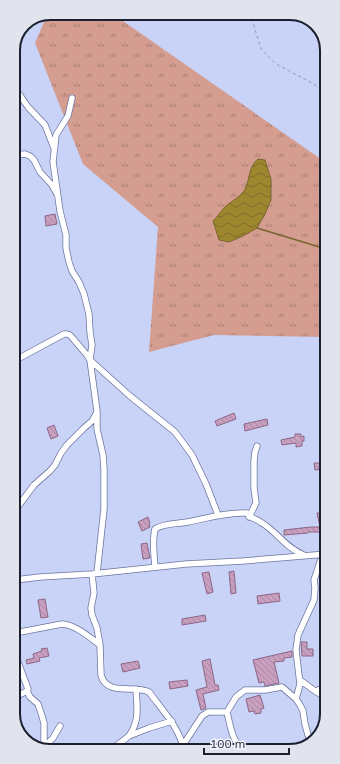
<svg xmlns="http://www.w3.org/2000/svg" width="340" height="764" viewBox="0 0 340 764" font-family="Mulish,sans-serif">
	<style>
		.grass { fill: url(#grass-tufts) }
		.water { fill: url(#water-waves); stroke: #77672e }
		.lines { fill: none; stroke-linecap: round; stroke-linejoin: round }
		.stream { stroke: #77672e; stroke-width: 1.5 }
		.building { fill: url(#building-back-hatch); stroke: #8c6684 }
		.minor-casing { stroke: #6c759f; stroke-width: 7 }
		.path { stroke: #9097b5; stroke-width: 1; stroke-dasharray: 3 3; stroke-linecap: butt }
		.minor { stroke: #fff; stroke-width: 5.5 }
		.rim { fill: none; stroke: #1b1f2f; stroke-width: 2 }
	</style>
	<defs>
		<pattern id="grass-tufts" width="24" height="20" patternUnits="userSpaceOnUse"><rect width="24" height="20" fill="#d49d90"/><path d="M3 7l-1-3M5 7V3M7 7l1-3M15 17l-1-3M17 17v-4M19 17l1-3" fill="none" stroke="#ab7f76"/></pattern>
		<pattern id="water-waves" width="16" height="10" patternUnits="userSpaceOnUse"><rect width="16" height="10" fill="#9e862e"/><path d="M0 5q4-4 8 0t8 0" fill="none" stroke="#806d28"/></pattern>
		<pattern id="building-back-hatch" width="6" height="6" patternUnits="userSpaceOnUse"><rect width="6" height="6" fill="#c89fbf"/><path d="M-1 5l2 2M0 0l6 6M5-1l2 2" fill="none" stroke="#ab88a4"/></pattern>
	</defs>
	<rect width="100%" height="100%" fill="#c9d2f7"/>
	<path class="grass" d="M64,13H99L120,19L325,162L326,337L214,335L149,352L158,227L83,164L35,43L47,15Z"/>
	<path class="water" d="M258,159L265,160L271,179V200L265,214L257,228L243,236L229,242L219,240L213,221C217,217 221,211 225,207C232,200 242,197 246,187C250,177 249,166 258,159Z"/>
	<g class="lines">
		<path class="stream" d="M257,228L326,249"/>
	</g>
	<path class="building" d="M55,214L57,224L46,226L45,216Z
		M234,413L236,419L217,426L215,421Z
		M267,419L268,425L245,431L244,424Z
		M54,425L58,436L51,439L47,428Z
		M295,434H301V437L304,436V441H302V446L296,447V443L282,445L281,440L295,437Z
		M321,453H326V473H323L322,469L315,470L314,463H322Z
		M317,513H323L326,526V537H321L320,532H308V533L284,535V530L311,527H320Z
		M148,517L150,523L149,524L150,527L142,531L138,522Z
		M147,543L150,558L143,559L141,544Z
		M234,571L236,593L231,594L229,572Z
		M209,572L213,592L207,594L202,573Z
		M279,593L280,601L258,604L257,596Z
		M45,599L48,617L41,618L38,600Z
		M205,615L206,621L182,625V619Z
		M301,642H307V649H313V656H302Z
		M47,648L49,656L39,658L40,661L27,664L26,660L34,658L33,654L42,651L41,649Z
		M292,651V657L284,658V661L274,662L279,683L265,686L264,682L259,683L253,660Z
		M210,659L215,685H218L219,690L203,694L206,708L201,710L196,690L207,687L202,661Z
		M138,661L140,668L123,672L121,664Z
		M187,680L188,686L170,689L169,682Z
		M260,695L264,708L261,709V713L255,714L254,711L249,712L246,699Z"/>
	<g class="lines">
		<g class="minor-casing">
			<path id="minor" d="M13,88L17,91L28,107L45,125L54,148
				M72,98L68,116L56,135L53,162L60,211L66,235V248L69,262L72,271L79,282L84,294L89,314L90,332L92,345L90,360
				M13,155L25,154L30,156L34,160L40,172L52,185L57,194
				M90,360L130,396L175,432L192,455L206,484L218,515
				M14,361L64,334H67L70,335L87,355L90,360L97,411V429L103,455L104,469V509L97,573
				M14,512L34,485L50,471L55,465L61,453L67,445L84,428L92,421L96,414
				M249,517L256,503L254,488V461L255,452L257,446
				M155,567C154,555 152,541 155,529C164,523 177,524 188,522C208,518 227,512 247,513C250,518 257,519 262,523C277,532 287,549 304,555
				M92,574L94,593L91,608L92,615L97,628L100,645L101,675C107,697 135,684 149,692C163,711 179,727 184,750
				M15,580L40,577L92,574L186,564L243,561L327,554
				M15,633L62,624C76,625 89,637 100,645
				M15,654L28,689L27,691L15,697
				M300,680L315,691L327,698
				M27,691L30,697L38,704L42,716L44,723V750
				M315,691L327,687
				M296,699L300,684L296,650L298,635L314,600L315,588L314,580L320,562L325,552
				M129,736C140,720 137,708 136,689
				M183,745L202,716L208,712H227
				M43,748L53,738L60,726
				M241,749C232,739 230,725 227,712L236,697L245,690H265L282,687L296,699L300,705L303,711L305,724L308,735L312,742
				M111,750L129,736L149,728L172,721"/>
		</g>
		<path class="path" d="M250,13L261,49L276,64L312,83L325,92"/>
		<use href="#minor" class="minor"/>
	</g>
	<path d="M0 0H340V764H0ZM50 20H290A30 30 0 0 1 320 50V714A30 30 0 0 1 290 744H50A30 30 0 0 1 20 714V50A30 30 0 0 1 50 20Z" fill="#e1e3ed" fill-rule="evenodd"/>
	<path class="rim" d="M50 20H290A30 30 0 0 1 320 50V714A30 30 0 0 1 290 744H50A30 30 0 0 1 20 714V50A30 30 0 0 1 50 20Z"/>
	<path d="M204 748v6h85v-6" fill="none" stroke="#1b1f2f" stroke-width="2"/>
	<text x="210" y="748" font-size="12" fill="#1b1f2f" stroke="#f2f4fe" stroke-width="3" paint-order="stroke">100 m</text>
</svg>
